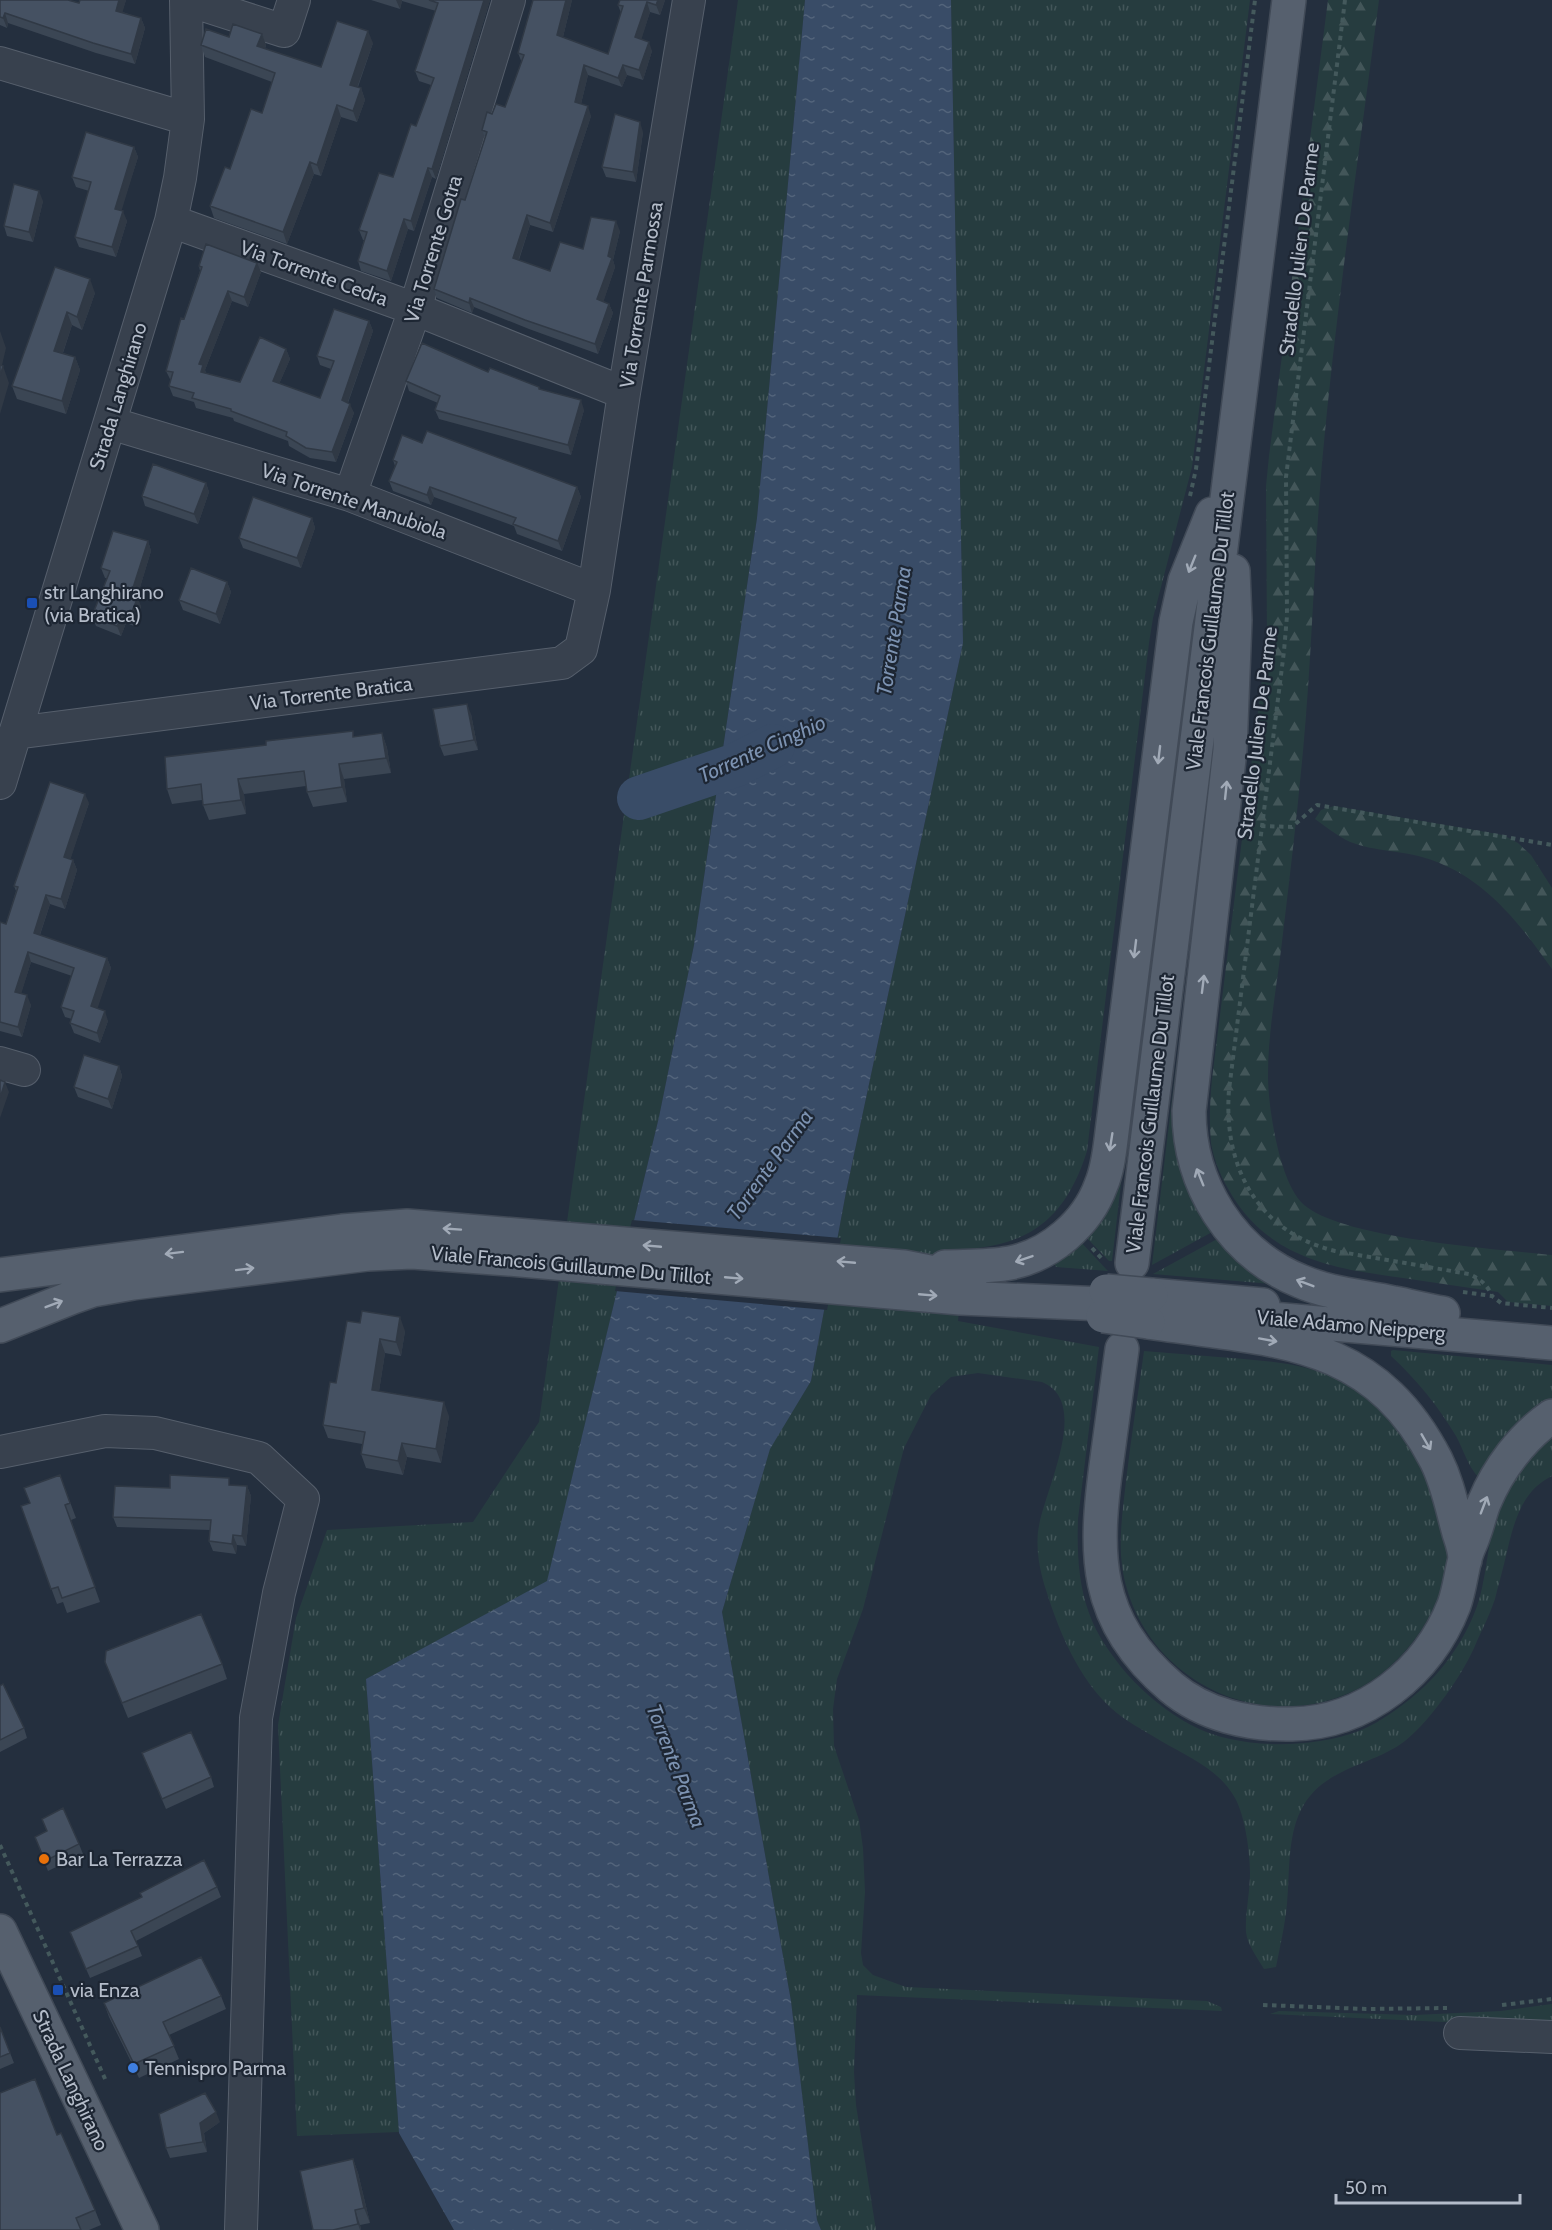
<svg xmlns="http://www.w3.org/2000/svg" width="1552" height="2230" viewBox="0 0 1552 2230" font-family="Cabin,sans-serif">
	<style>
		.grass { fill: url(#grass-tufts) }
		.forest { fill: url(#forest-firs) }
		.water { fill: url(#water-ripples) }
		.pier { fill: #242f3e }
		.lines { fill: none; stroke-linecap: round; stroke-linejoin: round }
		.river { stroke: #394c67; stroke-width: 44 }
		.minor-casing { stroke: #565f6c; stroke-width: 34 }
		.major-casing { stroke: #414a57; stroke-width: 36 }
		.path { stroke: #44595c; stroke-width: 4; stroke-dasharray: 4.5 4.5; stroke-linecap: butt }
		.minor { stroke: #38414e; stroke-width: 32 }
		.major { stroke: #56606e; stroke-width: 33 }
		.major-bridge-casing { stroke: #414a57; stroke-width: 36; stroke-linecap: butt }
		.major-bridge { stroke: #56606e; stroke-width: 33 }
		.wall { fill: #3b4654 }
		.shaded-wall { fill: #303945 }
		.building { fill: #455162; stroke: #303945; stroke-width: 1.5 }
		.oneway { stroke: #a1aab7 }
		.transit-dot { fill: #1a4fb4; stroke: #1d2633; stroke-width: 2 }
		.food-dot { fill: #e8710a; stroke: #1d2633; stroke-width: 2 }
		.shop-dot { fill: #3f7fe0; stroke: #1d2633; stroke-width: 2 }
		.labels { text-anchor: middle; stroke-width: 4.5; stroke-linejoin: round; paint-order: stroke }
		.street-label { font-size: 20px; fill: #b4bcc9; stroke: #1d2633 }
		.poi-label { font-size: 20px; fill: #b4bcc9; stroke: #1d2633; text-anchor: start }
		.water-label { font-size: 21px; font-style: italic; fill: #7c92b1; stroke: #1d2633 }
	</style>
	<defs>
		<pattern id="grass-tufts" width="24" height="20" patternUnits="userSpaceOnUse" patternTransform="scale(1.5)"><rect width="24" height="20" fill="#263c3f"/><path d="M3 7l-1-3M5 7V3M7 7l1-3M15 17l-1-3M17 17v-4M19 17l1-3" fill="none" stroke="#435659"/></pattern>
		<pattern id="forest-firs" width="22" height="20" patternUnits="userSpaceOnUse" patternTransform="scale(1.5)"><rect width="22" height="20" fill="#263c3f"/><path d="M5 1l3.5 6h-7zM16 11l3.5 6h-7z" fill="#435659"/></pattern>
		<pattern id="water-ripples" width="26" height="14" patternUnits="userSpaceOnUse" patternTransform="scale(1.5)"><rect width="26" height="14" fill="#394c67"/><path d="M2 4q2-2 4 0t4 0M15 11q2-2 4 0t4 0" fill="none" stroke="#53647b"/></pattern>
	</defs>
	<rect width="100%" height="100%" fill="#242f3e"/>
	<path class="grass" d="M738,0H805L757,518L694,945L659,1117L547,1582L366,1679L399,2132L297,2136L278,1725L296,1618L327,1530L473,1522L539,1422Z
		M951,0H1250L1192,467L1153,618L1149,643L1087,1151C1067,1215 1032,1246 964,1249L958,1321L1099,1347L1078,1519C1077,1551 1078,1583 1089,1613C1097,1636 1112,1656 1127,1674C1146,1695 1167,1712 1191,1725C1237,1750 1311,1749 1359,1731C1383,1721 1407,1703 1426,1685C1451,1661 1475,1623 1482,1588C1489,1556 1490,1522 1504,1491C1515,1467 1533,1451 1552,1432V1476C1519,1492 1513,1527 1505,1560C1502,1573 1498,1586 1495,1599C1490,1614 1483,1628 1477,1641C1465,1672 1431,1720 1405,1741C1373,1766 1322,1767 1301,1810C1287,1838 1290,1874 1287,1904C1285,1925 1280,1947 1276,1967L1264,1969C1258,1959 1247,1944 1246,1932C1245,1913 1250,1893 1250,1873C1250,1852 1245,1816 1235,1798C1219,1769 1188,1757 1161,1741C1145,1731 1125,1721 1111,1708C1079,1679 1059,1632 1046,1590C1040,1572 1036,1551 1038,1532C1042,1494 1093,1403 1042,1382L978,1373L951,1377L931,1395L904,1448L863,1609L837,1679L833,1709L834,1746L859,1820L863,1848L865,1892L861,1953L863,1965L873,1975L906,1987L1207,2001L1221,2007L1222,2011L857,1995L854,2072L856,2105L876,2230H821L817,2220L791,2001L722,1612L770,1448L811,1381L846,1192L963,643Z
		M1177,1058L1174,1113L1214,1231L1152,1265Z
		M1127,1132L1112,1261H1109L1084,1235Z
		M1219,1238L1273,1284L1153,1274Z
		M1079,1240L1106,1269L1108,1271L1056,1267L1054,1262Z
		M1393,1350L1552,1365V1401L1478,1477C1468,1466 1463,1449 1456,1436C1438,1406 1417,1380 1391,1356V1351Z
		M1144,1351C1173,1353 1202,1356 1231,1358C1267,1361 1306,1363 1339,1380C1359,1390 1376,1406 1391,1423L1397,1419C1407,1434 1419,1449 1426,1465C1432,1477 1447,1536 1448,1548C1448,1576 1437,1606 1422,1629C1402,1659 1374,1685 1339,1697C1251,1729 1153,1678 1127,1589C1116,1553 1122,1517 1126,1481C1131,1438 1138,1394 1144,1351Z
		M1552,2004V2027L1270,2014L1279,2011L1414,2015L1501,2011Z"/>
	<path class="forest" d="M1328,0H1379C1359,154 1336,308 1322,463C1314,559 1312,655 1303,751C1297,817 1289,884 1281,950C1276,991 1268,1033 1268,1075C1268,1107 1279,1178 1301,1202C1336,1239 1499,1249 1552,1255V1306L1508,1302L1498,1292C1466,1287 1434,1283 1403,1278C1336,1269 1272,1259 1233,1197C1223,1181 1214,1162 1211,1143C1209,1121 1210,1100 1212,1079L1267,639L1266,486L1269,456Z
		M1334,806L1486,832L1503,835L1518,843L1531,855L1552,888V969C1517,920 1482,874 1422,857C1398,850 1368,851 1346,840C1335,834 1325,826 1315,819L1321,810Z"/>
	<path class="water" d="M805,0H951L963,643L846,1192L811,1381L770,1449L722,1612L791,2001L817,2220L821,2230H454L399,2133L366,1679L547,1581L659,1117L694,945L757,518Z"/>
	<path class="pier" d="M632,1220L841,1238L827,1310L615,1291Z"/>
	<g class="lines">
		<path class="river" d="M639,798L736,765L773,746"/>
		<g class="minor-casing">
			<path id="minor" d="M188,0L284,31L294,0
				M0,63L188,119
				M171,221L415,309L624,393
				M110,423L350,495L594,590
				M350,495L415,309L509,0
				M15,733L562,663L581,649L594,590L624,393L689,0
				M0,783L171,221L180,178L188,119L186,0
				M0,1063L24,1070
				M0,1452L105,1431L155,1433L259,1458L303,1499L279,1593L256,1718L241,2230
				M1460,2033L1552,2037"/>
		</g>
		<g class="major-casing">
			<path id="major" d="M1233,571L1235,620L1230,750L1189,1111C1189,1184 1231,1253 1300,1281C1330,1294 1362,1296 1394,1303C1411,1306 1427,1311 1443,1313
				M1132,1263L1289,0
				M945,1267C967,1266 988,1267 1010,1263C1050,1255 1087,1224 1101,1185C1107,1171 1109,1156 1111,1140L1176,622L1185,581L1212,514
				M0,1275L342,1231L407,1226L904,1267L970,1280
				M1151,1295L1263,1305
				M1238,1316L1552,1343
				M1148,1322C1270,1341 1371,1334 1436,1460C1448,1484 1452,1508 1459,1533C1462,1542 1465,1550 1465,1560
				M0,1326L73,1297L93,1290L133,1283L368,1254L412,1252L508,1259L960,1298L1104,1304
				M1122,1349C1117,1385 1112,1422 1107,1459C1094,1553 1092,1620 1171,1687C1204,1715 1249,1725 1292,1724C1365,1723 1428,1672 1454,1605C1460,1588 1461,1572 1466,1555C1468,1548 1472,1541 1474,1534C1478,1524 1480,1513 1484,1503C1498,1469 1522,1437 1552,1416
				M0,1931L142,2230"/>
		</g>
		<path class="path" d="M1345,0L1286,477L1287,616L1284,651L1229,1090C1223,1166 1257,1232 1335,1251L1469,1274C1480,1279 1487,1284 1492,1296
			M1190,496L1196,469L1255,0
			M1261,826L1292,827L1317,805L1552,845
			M1092,1248L1103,1260
			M1463,1292L1492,1296L1501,1303L1552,1308
			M0,1845L106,2081
			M1263,2005L1366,2009L1447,2008
			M1502,2005L1552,1999"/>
		<use href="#minor" class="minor"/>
		<use href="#major" class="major"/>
		<g class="major-bridge-casing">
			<path id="major-bridge" d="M1106,1291L1151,1295
				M1103,1316L1148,1322"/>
		</g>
		<use href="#major-bridge" class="major-bridge"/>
	</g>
	<path class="wall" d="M0,0L79,3L80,0H126L122,12L141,18L145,28L135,64L96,53L8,23L7,28L0,25Z
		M371,0H490L436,179L432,177L414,231L408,229L391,281L361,271L358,261L364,240H363L359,230L393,177L416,126L431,85L419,81L415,71L436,11L402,1L400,9Z
		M533,0H572L563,37L608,54L621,13L618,5L665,0L660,15L650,12L641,39L652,51L643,80L627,75L622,87L588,75L581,104L591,116L553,232L530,225L519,260L550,271L583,249L620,231L613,260L615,267L603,302L609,304L613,313L598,354L529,329L474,307L472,313L437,298L434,289L465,200L485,138L482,130L492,114L505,107L522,63L518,53Z
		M262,34L266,45L265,49L321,67L373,43L358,87L361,88L365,100L357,122L341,117L321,176L314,174L287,244L214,218L210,206L262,113L272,82L205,57L201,45L229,37Z
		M643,132L636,182L606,177L602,167Z
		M134,147L138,157L121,210L127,221L116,257L79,247L75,237L89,191L76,187L72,177Z
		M43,201L33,242L7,236L4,226Z
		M199,266L261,272L248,307L232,301L205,370L206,373L240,382L286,349L290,359L279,384L320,398L331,369L320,365L317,356L369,321L373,331L348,403L354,413L336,462L310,458L289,446L288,441L234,421L233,418L196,408L194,402L173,396L169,386L171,381L166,371L200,271Z
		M55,267L95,293L82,330L72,325L63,353L75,357L80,370L66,414L17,399L12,386Z
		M488,372L539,387L540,390L584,410L571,455L439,419L435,410L438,403L409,391L406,381Z
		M422,443L577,487L581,497L562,551L517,534L514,526L434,497L431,505L393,491L389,481L395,466L393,460Z
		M206,483L209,492L198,524L145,506L142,496Z
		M312,518L315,528L301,568L243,548L239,538Z
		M148,541L151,551L137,597L141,607L134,626L126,623L121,636L96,626L92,616L107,578H105L101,568Z
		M227,582L231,592L220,624L183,610L179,600Z
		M471,714L478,750L444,756L440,746Z
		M382,733L387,748L391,773L344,779L347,802L313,807L307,792L306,786L244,794L246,814L209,820L203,805L202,800L172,804L167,789L355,737Z
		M89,803L70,859L73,860L77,870L65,909L50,904L40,935L107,958L111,968L97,1008L108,1021L100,1043L74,1033L70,1023L72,1019L65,1017L61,1007L72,976L31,962L21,993L31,1005L22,1037L0,1031V922L6,924L16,891L14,886Z
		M119,1066L122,1076L112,1109L78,1097L74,1087Z
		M347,1321L405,1331L401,1356L385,1353L379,1391L449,1416L441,1463L407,1457L403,1475L366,1468L361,1454L362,1444L328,1438L323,1425L336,1383Z
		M60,1475L76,1518L71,1520L100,1602L67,1613L63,1602L57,1604L21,1506L30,1503Z
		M232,1485L247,1486L251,1496L246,1546L237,1545L236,1554L213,1551L209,1541L210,1530L117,1527L113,1517L170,1488Z
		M105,1662L222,1664L227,1679L128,1718Z
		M0,1686L24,1728L27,1738L0,1752Z
		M142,1753L211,1777L214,1787L166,1809Z
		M42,1819L79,1844L83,1854L48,1871L35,1837L47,1832Z
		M217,1887L221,1897L136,1941L142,1956L90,1978L70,1932Z
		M221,1996L226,2009L169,2035L179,2059L139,2078L109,2017L104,2003Z
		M0,2027L14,2063L0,2069Z
		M220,2122L204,2133L207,2152L170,2158L166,2148Z
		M57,2135L95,2210L101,2225L89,2230H0Z
		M353,2159L358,2173L370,2223L360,2225L361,2230H313Z"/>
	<path class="shaded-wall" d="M119,0H126L120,21L116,11Z
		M396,0H402V1L400,9Z
		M484,0H490L436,179L432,169Z
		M566,0H572L561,45L557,35Z
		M658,0H665L660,15L656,5Z
		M647,2L650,12L639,47L635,37Z
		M5,13L8,23L7,28L3,18Z
		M141,18L145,28L135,64L131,54Z
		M368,31L373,43L354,96L350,85Z
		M262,34L266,45L262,58L257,46Z
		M649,42L652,51L643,80L639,70Z
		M584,65L588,75L579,112L575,102Z
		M623,65L627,75L622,87L618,78Z
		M361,88L365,100L357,122L353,111Z
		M337,105L341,117L321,176L317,165Z
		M588,106L591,116L553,232L550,223Z
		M640,122L643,132L636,182L633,172Z
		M134,147L138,157L119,219L115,209Z
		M310,162L314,174L287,244L283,232Z
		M428,168L432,177L414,231L411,221Z
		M39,191L43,201L33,242L29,232Z
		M123,211L127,221L116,257L112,247Z
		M527,215L530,225L516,267L513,258Z
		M404,219L408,229L391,281L387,271Z
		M616,221L620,231L613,260L615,267L601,309L597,299Z
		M257,263L261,272L248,307L244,297Z
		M90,279L95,293L82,330L77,317Z
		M228,291L232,301L205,370L207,375L205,381L199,364Z
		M470,298L474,307L472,313L469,303Z
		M609,304L613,313L598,354L595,344Z
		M67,312L72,325L59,364L54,351Z
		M369,321L373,331L345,410L342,400Z
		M0,331L6,348L0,374Z
		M286,349L290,359L276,391L273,381Z
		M75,357L80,370L66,414L62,401Z
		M3,366L9,383L0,414V376Z
		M581,400L584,410L571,455L568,445Z
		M350,404L354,413L336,462L332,452Z
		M206,483L209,492L198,524L194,514Z
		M430,487L434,497L431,505L427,495Z
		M577,487L581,497L562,551L558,541Z
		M312,518L315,528L301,568L297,558Z
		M148,541L151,551L135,604L131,594Z
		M227,582L231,592L220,624L216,614Z
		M138,597L141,607L134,626L130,616Z
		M123,613L126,623L121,636L117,626Z
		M467,704L471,714L478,750L474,740Z
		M382,733L387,748L391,773L386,758Z
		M339,764L344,779L347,802L342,787Z
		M238,779L244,794L246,814L241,800Z
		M85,794L89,803L68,867L64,857Z
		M73,860L77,870L65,909L61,899Z
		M46,895L50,904L37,943L34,933Z
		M28,952L31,962L19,1001L15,992Z
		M107,958L111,968L95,1016L91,1006Z
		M27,995L31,1005L22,1037L18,1027Z
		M105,1011L108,1021L100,1043L97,1033Z
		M119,1066L122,1076L112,1109L108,1099Z
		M5,1082L9,1092L0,1118V1098Z
		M400,1317L405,1331L401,1356L396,1342Z
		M380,1339L385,1353L377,1404L372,1390Z
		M444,1402L449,1416L441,1463L436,1449Z
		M402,1443L407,1457L403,1475L398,1461Z
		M247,1486L251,1496L246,1546L242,1536Z
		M233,1535L237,1545L236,1554L232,1544Z
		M216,2112L220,2122L204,2133L207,2152L203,2142L200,2123Z
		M353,2159L358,2173L370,2223L364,2208Z
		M355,2210L360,2225L361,2230H360L358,2224Z"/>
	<path class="building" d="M0,0H68L79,3L80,0H119L116,11L141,18L131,54L93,43L5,13L3,18L0,17Z
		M429,0H484L432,169L428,168L411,221L404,219L387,271L358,261L367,232L359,230L379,173L393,177L411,124L416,126L434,78L415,71L438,3Z
		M533,0H566L557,35L608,54L623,6L618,5L620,0H658L656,5L647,2L635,37L649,42L639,70L623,65L618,78L584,65L575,102L588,106L550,223L527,215L513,258L550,271L560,242L583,249L591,217L616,221L608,256L612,258L597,299L609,304L595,344L525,320L470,298L469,303L434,289L461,199L465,200L487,132L482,130L487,112L492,114L496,104L505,107L524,55L518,53Z
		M337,21L368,31L350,85L361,88L353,111L337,105L317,165L310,162L283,232L210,206L225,167L230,169L251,109L262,113L275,73L201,45L206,29L229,37L233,24L262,34L257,46L321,67Z
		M615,114L640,122L633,172L602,167Z
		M86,132L134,147L115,209L123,211L112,247L75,237L91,182L72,177Z
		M14,184L39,191L29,232L4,226Z
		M206,244L257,263L244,297L228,291L199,364L203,365L201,372L240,382L260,337L286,349L273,381L320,398L334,361L317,356L334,309L369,321L342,400L350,404L332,452L306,448L286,436L287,432L231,411V409L192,398L194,393L169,386L173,372L166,371L181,318L184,319L202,267L199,266Z
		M55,267L90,279L77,317L67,312L54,351L75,357L62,401L12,386Z
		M422,343L488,372L490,368L539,387V389L581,400L568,445L435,410L440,396L406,381Z
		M0,365L3,366L0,376Z
		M427,431L577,487L558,541L513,524L516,518L430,487L427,495L389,481L397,462L393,460L402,435L422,443Z
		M153,464L206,483L194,514L142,496Z
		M253,497L312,518L297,558L239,538Z
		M113,531L148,541L131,594L138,597L130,616L123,613L117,626L92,616L110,571L101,568Z
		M191,568L227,582L216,614L179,600Z
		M467,704L474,740L440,746L433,709Z
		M353,731V737L382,733L386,758L339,764L342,787L307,792L304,771L238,779L241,800L203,805L201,784L167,789L165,757L266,745V741Z
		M50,782L85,794L64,857L73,860L61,899L46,895L34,933L107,958L91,1006L105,1011L97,1033L70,1023L74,1011L61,1007L74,968L28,952L15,992L27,995L18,1027L0,1022V922L6,924L18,887L14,886Z
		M84,1055L119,1066L108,1099L74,1087Z
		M0,1080L5,1082L0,1098Z
		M362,1311L400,1317L396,1342L380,1339L372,1390L444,1402L436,1449L402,1443L398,1461L361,1454L365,1432L323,1425L330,1382L336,1383L347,1321L360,1323Z
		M60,1475L70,1503L65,1505L95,1587L62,1598L58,1587L51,1589L21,1506L30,1503L24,1488Z
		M170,1475L229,1478V1485L247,1486L242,1536L233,1535L232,1544L209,1541L211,1520L113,1517L115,1486L170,1488Z
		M201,1614L222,1664L122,1703L105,1662L106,1651Z
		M3,1684L24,1728L0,1740V1686Z
		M191,1732L211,1777L162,1799L142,1753Z
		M63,1808L79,1844L45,1861L35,1837L47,1831L42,1819Z
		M204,1860L217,1887L131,1931L138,1946L86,1969L70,1932L142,1897L140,1893Z
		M201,1957L221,1996L163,2022L174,2046L134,2064L104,2003Z
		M0,2027L10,2053L0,2057Z
		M35,2079L57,2135L61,2133L95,2210L76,2218L81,2230H0V2093Z
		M205,2093L216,2112L200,2123L203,2142L166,2148L159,2114Z
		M353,2159L364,2208L355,2210L358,2224L333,2230H313L300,2171Z"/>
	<defs><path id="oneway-shaft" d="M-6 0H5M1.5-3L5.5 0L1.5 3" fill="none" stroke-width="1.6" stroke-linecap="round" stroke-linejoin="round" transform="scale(1.5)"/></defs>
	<g class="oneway">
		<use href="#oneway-shaft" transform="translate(1192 564) rotate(112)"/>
		<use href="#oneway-shaft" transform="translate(1159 755) rotate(97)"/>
		<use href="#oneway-shaft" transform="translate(1226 790) rotate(-84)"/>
		<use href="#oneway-shaft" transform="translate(1135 949) rotate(97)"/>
		<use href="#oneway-shaft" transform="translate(1203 984) rotate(-83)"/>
		<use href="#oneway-shaft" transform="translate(1111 1142) rotate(99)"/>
		<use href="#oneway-shaft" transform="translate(1200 1177) rotate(-112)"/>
		<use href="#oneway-shaft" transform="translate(452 1229) rotate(-176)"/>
		<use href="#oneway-shaft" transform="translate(652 1246) rotate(-175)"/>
		<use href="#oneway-shaft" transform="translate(174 1253) rotate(173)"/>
		<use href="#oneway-shaft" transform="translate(1024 1259) rotate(161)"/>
		<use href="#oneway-shaft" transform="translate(846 1262) rotate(-175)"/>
		<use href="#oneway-shaft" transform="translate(245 1269) rotate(-7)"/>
		<use href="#oneway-shaft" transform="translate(734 1278) rotate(5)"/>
		<use href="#oneway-shaft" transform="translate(1305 1283) rotate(-159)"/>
		<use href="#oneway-shaft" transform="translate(928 1295) rotate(5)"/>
		<use href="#oneway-shaft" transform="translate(54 1304) rotate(-21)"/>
		<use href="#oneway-shaft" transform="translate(1268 1340) rotate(10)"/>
		<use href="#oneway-shaft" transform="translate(1426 1442) rotate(60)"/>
		<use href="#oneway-shaft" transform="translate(1484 1505) rotate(-69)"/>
	</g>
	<g class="transit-dot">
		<rect x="26" y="597" width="12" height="12" rx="3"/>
		<rect x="52" y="1984" width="12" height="12" rx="3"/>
	</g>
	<circle class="food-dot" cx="44" cy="1859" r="6"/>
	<circle class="shop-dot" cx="133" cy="2068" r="6"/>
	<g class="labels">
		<g class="street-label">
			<text transform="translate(433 249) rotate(-73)" y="7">Via Torrente Gotra</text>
			<text transform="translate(1299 249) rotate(-83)" y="7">Stradello Julien De Parme</text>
			<text transform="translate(314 273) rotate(20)" y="7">Via Torrente Cedra</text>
			<text transform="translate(641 295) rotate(-81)" y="7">Via Torrente Parmossa</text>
			<text transform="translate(118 396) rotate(-73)" y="7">Strada Langhirano</text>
			<text transform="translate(354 501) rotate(19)" y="7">Via Torrente Manubiola</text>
			<text transform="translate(1210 631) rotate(-83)" y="7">Viale Francois Guillaume Du Tillot</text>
			<text transform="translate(331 693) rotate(-7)" y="7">Via Torrente Bratica</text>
			<text transform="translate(1257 733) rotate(-83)" y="7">Stradello Julien De Parme</text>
			<text transform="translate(1150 1114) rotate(-83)" y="7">Viale Francois Guillaume Du Tillot</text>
			<text transform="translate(571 1265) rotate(5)" y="7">Viale Francois Guillaume Du Tillot</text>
			<text transform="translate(1351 1325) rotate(5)" y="7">Viale Adamo Neipperg</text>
			<text transform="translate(71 2080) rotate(65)" y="7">Strada Langhirano</text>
		</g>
		<g class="poi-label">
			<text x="44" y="599">str Langhirano<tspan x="44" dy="23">(via Bratica)</tspan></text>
			<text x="56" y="1866">Bar La Terrazza</text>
			<text x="70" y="1997">via Enza</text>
			<text x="145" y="2075">Tennispro Parma</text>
		</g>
		<g class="water-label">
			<text transform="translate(894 631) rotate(-81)" y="7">Torrente Parma</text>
			<text transform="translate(762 749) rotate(-24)" y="7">Torrente Cinghio</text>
			<text transform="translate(770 1165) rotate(-54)" y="7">Torrente Parma</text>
			<text transform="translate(676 1766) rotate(69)" y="7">Torrente Parma</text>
		</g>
	</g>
	<path d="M1336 2194v9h184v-9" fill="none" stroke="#b4bcc9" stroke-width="3"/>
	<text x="1345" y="2194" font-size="18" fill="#b4bcc9" stroke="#1d2633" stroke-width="4.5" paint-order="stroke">50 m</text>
</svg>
